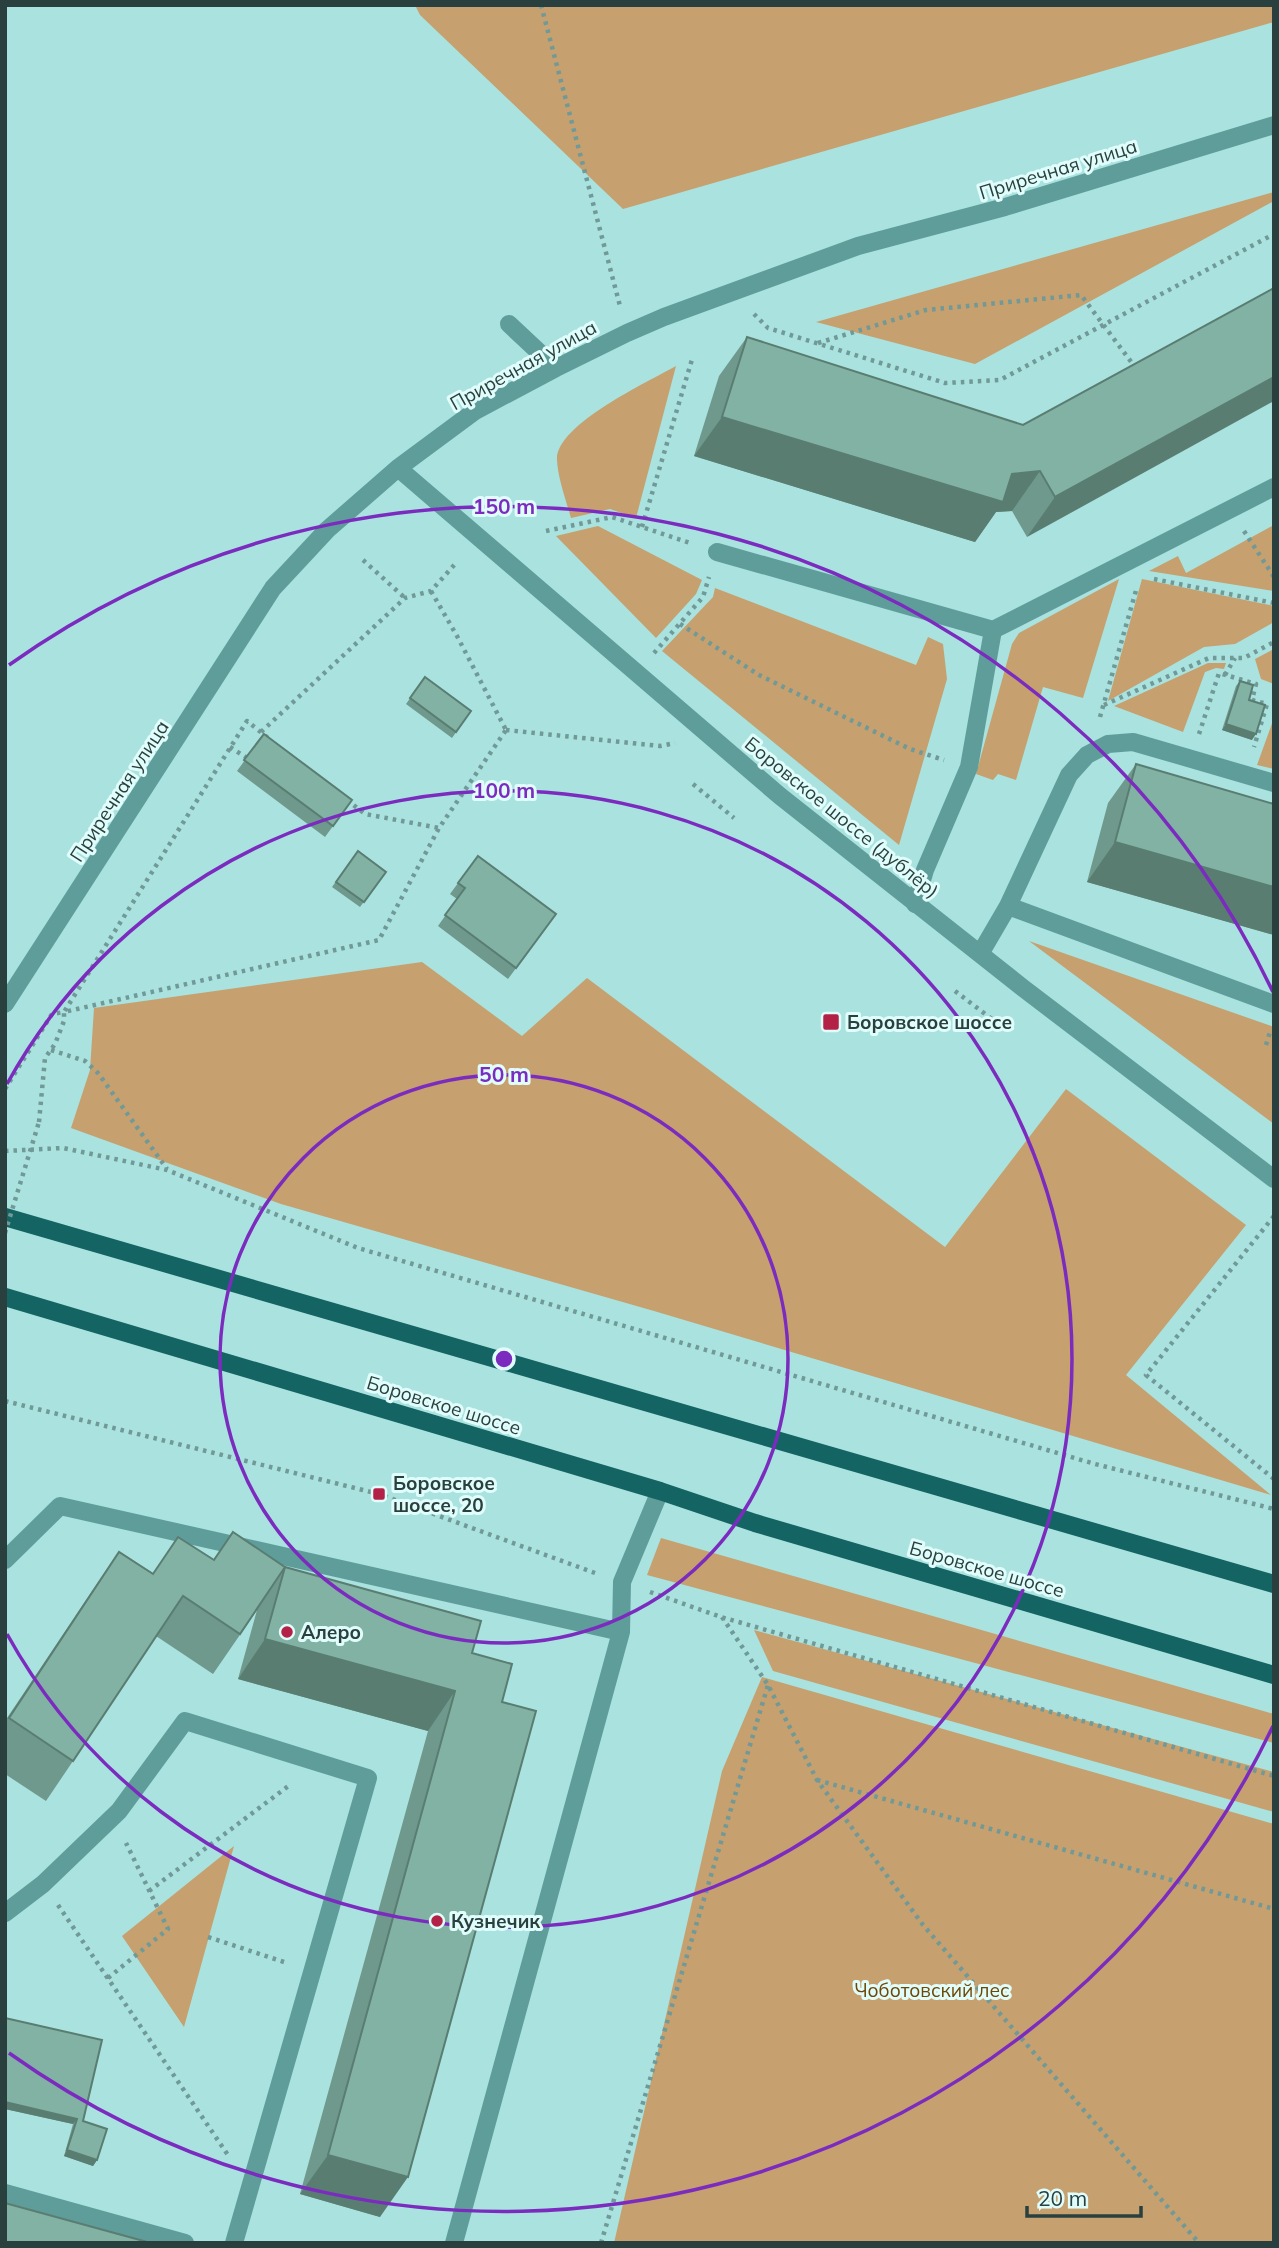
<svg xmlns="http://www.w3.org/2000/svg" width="1279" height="2248" viewBox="0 0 1279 2248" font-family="Mulish,sans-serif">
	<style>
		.green { fill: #c6a06e }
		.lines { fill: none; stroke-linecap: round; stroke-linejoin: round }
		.path { stroke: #709997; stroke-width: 4.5; stroke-dasharray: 3.5 5; stroke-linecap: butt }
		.minor { stroke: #5f9d9b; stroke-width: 18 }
		.major { stroke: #146463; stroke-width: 18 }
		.path-bridge { stroke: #709997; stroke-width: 4.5; stroke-dasharray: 3.5 5; stroke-linecap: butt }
		.wall { fill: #6f998c }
		.shaded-wall { fill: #5a7d72 }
		.building { fill: #81b2a3; stroke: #5a7d72; stroke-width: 2 }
		.ring { fill: none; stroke: #7b2cbf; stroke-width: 3.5 }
		.poi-dot { fill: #b32146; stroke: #e1fdfb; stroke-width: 2.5 }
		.labels { text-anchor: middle; stroke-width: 6; stroke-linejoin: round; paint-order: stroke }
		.street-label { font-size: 19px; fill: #29403f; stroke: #e1fdfb }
		.poi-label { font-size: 19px; font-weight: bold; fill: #29403f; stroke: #e1fdfb; text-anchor: start }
		.park-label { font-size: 19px; fill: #6e4705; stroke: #e1fdfb }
		.centre { fill: #7b2cbf; stroke: #e1fdfb; stroke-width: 3.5 }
		.ring-label { font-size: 21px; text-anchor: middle; font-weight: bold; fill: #7b2cbf; stroke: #e1fdfb; stroke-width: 6; stroke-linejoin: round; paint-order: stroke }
	</style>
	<rect width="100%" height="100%" fill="#a9e2df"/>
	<path class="green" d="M415,5H1274V22L623,209L420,15Z
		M1274,192V201L975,364L816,322Z
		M676,366L636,518L610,509L571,518C566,500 558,479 557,460C555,425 648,382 676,366Z
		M1274,525V591L1149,571L1178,556L1186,573Z
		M598,526L702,580L696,594L656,638L556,536Z
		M1119,579L1083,698L1043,687L1016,780L998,774L993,780L976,774L1012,644L1019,633Z
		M1142,579L1274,606V622L1235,644L1204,647L1108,701Z
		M715,588L916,665L928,637L943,644L947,679L899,845L662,651L713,597Z
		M1274,649V684L1261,679L1255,659Z
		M1208,663H1226L1224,669L1216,668L1205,672L1183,732L1114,706Z
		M1274,718V769L1257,765Z
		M1029,941L1274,1027V1124Z
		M422,962L522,1036L587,978L945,1247L1066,1089L1246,1225L1126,1375L1271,1495L654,1311L281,1204L71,1128L90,1070L94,1008Z
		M661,1538L1274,1714V1743L647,1575Z
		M754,1630L1274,1772V1812L773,1671Z
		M762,1677L1274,1824V2243H614L722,1771Z
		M234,1846L184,2027L122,1936Z"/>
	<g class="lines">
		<path class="path" d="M541,5L620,306
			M754,314L768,328L945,383L1000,380L1274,234
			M818,343L926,310L1081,295L1135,367
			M642,527L693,356
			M546,531L612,517L693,544
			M1244,531L1274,577
			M363,560L405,598
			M1154,579L1274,603
			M431,591L457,636L506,730
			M680,624L759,675L910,749L944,760
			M654,653L703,597L709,577
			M1225,675L1235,658
			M1104,705L1209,658H1244L1274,642
			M1100,717L1137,587
			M506,730L660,746L675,743
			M261,732L405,598L431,591L456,563
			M1199,734L1219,673L1256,684L1252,700L1267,704L1254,747
			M230,747L247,758
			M693,784L734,818
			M347,800L365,814L439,828
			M955,991L997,1023
			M1266,1045L1270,1032
			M51,1050L85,1061L98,1073L167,1169
			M5,1089L52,1014L64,1012L247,721L268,738
			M39,1122L45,1058L55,1044L64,1021V1012L379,940L439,828L506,730
			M5,1151L63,1148L167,1170L358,1248L1095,1464L1274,1509
			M1274,1216L1146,1375L1274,1479
			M5,1401L379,1494L595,1573
			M650,1592L721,1617L1274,1776
			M722,1617L768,1685L817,1780L923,1925L1199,2243
			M817,1780L1274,1909
			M149,1891L291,1784
			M58,1905L230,2158
			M208,1937L287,1963
			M108,1978L168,1929L126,1843
			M601,2243L768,1685"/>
		<path class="minor" d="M509,324L556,368
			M398,468L780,796L1023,988L1274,1179
			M717,552L993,630
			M915,904L925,870L969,767L993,630L1274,487
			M1008,906L1274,1004
			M980,954L1008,906L1069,775L1087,755L1108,744L1133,742L1274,783
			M5,1004L273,588L327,530L398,468L475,411L556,368L627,333L664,317L858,246L1005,207L1274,125
			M5,1560L60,1506L621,1632
			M5,1913L43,1884L119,1811L185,1721L368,1778L234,2243
			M5,2193L185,2243
			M454,2243L621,1632L622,1582L660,1491"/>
		<path class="major" d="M5,1217L1274,1584
			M5,1297L660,1491L755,1523L1274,1675"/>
		<path class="path-bridge" d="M5,1233L39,1122"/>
	</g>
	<path class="wall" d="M1274,288L1027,537L1012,511L996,512L975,542L694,456L719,376L747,337L1023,425Z
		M425,677L471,711L452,738L406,704Z
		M1240,681L1249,700L1252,740L1222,730L1236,686Z
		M264,734L352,800L325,837L237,771Z
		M1136,764L1274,804V935L1087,882L1108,803Z
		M358,851L386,872L360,907L332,887Z
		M478,856L556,914L508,979L438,926L457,899L450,894Z
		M233,1532L285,1567L472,1653L502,1702L380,2217L300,2194L428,1731L238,1679L257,1610L213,1674L156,1636L73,1761L46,1801L5,1774V1721L92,1591L119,1552L153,1573L178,1537L213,1560Z
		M5,2018L83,2121L97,2160L93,2166L64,2156L73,2124L5,2109Z"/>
	<path class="shaded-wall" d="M1274,377V401L1027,537L1055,497Z
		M722,417L1012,474L1040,471L1012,511L996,512L975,542L694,456Z
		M1226,724L1256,734L1252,740L1222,730Z
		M1115,842L1274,887V935L1087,882Z
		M265,1639L455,1691L428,1731L238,1679Z
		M5,2102L77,2119L73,2124L5,2109Z
		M67,2150L97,2160L93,2166L64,2156Z
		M328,2155L408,2177L380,2217L300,2194Z"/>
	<path class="building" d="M1274,288V377L1055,497L1040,471L1012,474L1003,502L722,417L747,337L1023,425Z
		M425,677L471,711L456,732L410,698Z
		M1240,681L1253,685L1249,700L1265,705L1256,734L1226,724Z
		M264,734L352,800L333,826L244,760Z
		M1136,764L1274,804V887L1115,842Z
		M358,851L386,872L364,902L336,882Z
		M478,856L556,914L516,968L445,915L465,888L458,883Z
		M233,1532L285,1567L481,1621L472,1653L512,1664L502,1702L536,1711L408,2177L328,2155L455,1691L265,1639L285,1567L240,1634L183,1596L73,1761L9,1718L119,1552L153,1574L178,1537L214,1560Z
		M5,2018L102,2040L83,2121L107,2129L97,2160L67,2150L77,2119L5,2102Z
		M5,2203L151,2243H5Z"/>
	<g class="ring">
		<circle cx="504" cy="1359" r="284"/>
		<path d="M7 1084A568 568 0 1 1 7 1634"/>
		<path d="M1273 1726A852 852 0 0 1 9 2053M9 665A852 852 0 0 1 1273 992"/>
	</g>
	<g class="poi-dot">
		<rect x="822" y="1013" width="18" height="18" rx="3.5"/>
		<rect x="372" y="1487" width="14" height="14" rx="3.5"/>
		<circle cx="287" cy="1632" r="7"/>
		<circle cx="437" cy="1921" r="7"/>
	</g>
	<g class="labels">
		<g class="street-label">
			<text transform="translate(1058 169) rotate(-17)" y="7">Приречная улица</text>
			<text transform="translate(523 365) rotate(-29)" y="7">Приречная улица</text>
			<text transform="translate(119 791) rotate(-57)" y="7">Приречная улица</text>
			<text transform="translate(842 817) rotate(39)" y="7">Боровское шоссе (дублёр)</text>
			<text transform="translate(444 1405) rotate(17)" y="7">Боровское шоссе</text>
			<text transform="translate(987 1569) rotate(16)" y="7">Боровское шоссе</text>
		</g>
		<g class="poi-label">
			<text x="847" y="1029">Боровское шоссе</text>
			<text x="393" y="1490">Боровское<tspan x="393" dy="22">шоссе, 20</tspan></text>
			<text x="301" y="1639">Алеро</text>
			<text x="451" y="1928">Кузнечик</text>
		</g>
		<g class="park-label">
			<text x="932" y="1997">Чоботовский лес</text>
		</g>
	</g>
	<circle cx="504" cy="1359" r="10" class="centre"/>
	<g class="ring-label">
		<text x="504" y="514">150 m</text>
		<text x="504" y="798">100 m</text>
		<text x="504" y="1082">50 m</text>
	</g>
	<rect width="1279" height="2248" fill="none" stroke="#29403f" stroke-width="14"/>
	<path d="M1027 2206v10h114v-10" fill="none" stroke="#29403f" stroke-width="3.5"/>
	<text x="1038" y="2206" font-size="21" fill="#29403f" stroke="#e1fdfb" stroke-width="5" paint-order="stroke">20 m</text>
</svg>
